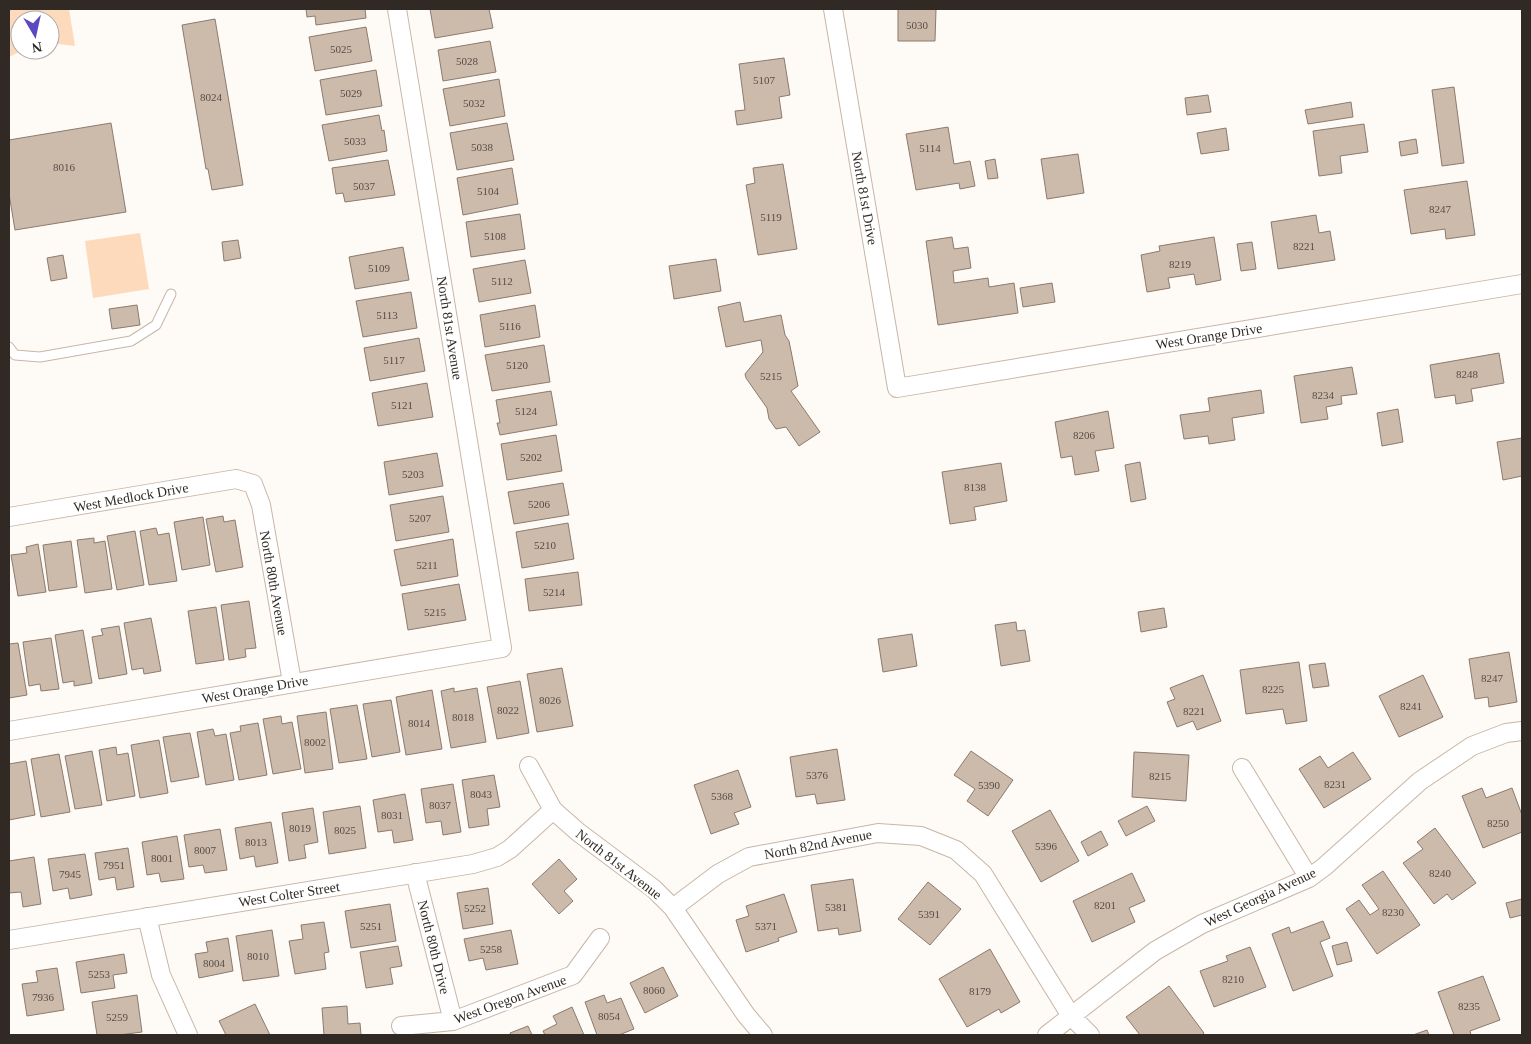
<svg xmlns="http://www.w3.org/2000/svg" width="1531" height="1044" viewBox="0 0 1531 1044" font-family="Georgia,serif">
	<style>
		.green { fill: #fedabd }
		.building { fill: #ccbaab; stroke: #8c7b6d }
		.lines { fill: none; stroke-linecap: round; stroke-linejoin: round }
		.lane-casing { stroke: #c8b6a7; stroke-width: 11 }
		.street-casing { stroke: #c8b6a7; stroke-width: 20 }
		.lane { stroke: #fff; stroke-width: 9 }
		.street { stroke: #fff; stroke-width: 18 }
		.labels { text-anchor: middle; stroke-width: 5; stroke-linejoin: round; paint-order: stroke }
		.number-label { font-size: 11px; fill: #584e46 }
		.street-label { font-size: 14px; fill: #312a24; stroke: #fff }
	</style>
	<rect width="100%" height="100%" fill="#fefaf6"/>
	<path class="green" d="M9,9H69L75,46L50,43V20H20V50H23L9,57Z
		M140,233L149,289L93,298L85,241Z"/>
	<path class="building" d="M306,9H365L366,18L316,25L315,16L307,17Z
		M430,9H489L493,28L435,38Z
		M898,9H936L935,41H898Z
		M215,19L243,185L212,190L208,169H206L182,25Z
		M366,27L372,61L315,71L309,37Z
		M490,41L496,72L443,81L438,50Z
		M784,58L790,95L779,97L782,118L737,125L735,111L745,110L739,64Z
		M376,70L382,106L326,115L320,80Z
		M499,79L505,116L450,126L443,89Z
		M1454,87L1464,163L1442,166L1432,90Z
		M1208,95L1211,112L1187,115L1185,98Z
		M1351,102L1353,117L1308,124L1305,110Z
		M379,115L382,131L384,130L387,151L329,161L322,125Z
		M111,123L126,212L15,230L9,194V140Z
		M507,123L514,160L457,170L450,133Z
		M1364,124L1368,152L1340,156L1342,173L1319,176L1313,131Z
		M948,127L954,164L970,161L975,186L960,189L959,183L916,190L906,134Z
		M1226,128L1229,150L1201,154L1197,133Z
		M1416,139L1418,153L1401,156L1399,142Z
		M1078,154L1084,193L1047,199L1041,159Z
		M995,159L998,178L988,179L985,161Z
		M388,160L395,195L345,202L343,193L336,194L332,168Z
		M783,164L797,249L758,255L746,185L755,183L753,168Z
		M512,168L518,204L463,215L457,178Z
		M1467,181L1475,235L1446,239L1445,229L1411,234L1404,190Z
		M520,214L525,249L471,257L466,222Z
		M1316,215L1319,233L1330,231L1335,260L1278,269L1271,222Z
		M952,237L954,249L968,247L971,268L953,271L954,283L988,278L989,287L1014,283L1018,313L938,325L926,241Z
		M1214,237L1221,280L1196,285L1194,274L1168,278L1170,288L1147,292L1141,255L1160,251L1159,246Z
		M238,240L241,258L224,261L222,242Z
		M1252,242L1256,269L1241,271L1237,244Z
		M403,247L409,280L355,289L349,257Z
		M63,255L67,278L51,281L47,258Z
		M716,259L721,291L674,299L669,266Z
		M525,260L531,293L479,302L473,269Z
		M1052,283L1055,302L1023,307L1020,288Z
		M411,292L417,328L363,337L356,301Z
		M740,302L744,322L781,315L785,335L789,341L798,386L791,391L820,432L799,446L786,427L776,429L769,419L767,408L746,378L745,374L763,352L761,340L726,347L718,307Z
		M137,305L140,325L112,329L109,309Z
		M535,305L540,337L485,347L480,315Z
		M419,338L425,371L370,381L364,348Z
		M544,345L550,382L492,391L485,355Z
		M1499,353L1504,383L1471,389L1473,401L1456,404L1455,395L1435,398L1430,365Z
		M1352,367L1357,394L1341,396L1342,404L1326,407L1328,419L1301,423L1294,376Z
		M427,383L433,417L378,426L372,393Z
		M1261,390L1264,413L1232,418L1235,440L1209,444L1208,436L1184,439L1180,415L1210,411L1208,398Z
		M551,391L557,425L500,435L497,423H500L496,400Z
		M1398,409L1403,442L1382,446L1377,413Z
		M1108,411L1114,448L1095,451L1099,471L1075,475L1072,456L1061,458L1055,422Z
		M556,435L562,471L507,480L501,444Z
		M1522,438V476L1503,480L1497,442Z
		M437,453L443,486L389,495L384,462Z
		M1140,462L1146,499L1131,502L1125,465Z
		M1001,463L1007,501L974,507L976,520L950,524L942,472Z
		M563,483L569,515L514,524L508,492Z
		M443,496L449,532L396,541L390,505Z
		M223,516L224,522L235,520L243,567L216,572L206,519Z
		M203,517L210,565L182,570L174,522Z
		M568,523L574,559L522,568L516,532Z
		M156,528L158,535L169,533L177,581L149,585L140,531Z
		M135,531L144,585L117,590L107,536Z
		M94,538V543L105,541L112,589L85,593L77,540Z
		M453,539L458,576L401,586L394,550Z
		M71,541L77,587L49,591L43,545Z
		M38,544L46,592L18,596L11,555L27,553L26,547Z
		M578,572L582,605L529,611L525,579Z
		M459,584L466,620L408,630L402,594Z
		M249,601L256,648L245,649L246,657L229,660L221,605Z
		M216,607L224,660L196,664L188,611Z
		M1164,608L1167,627L1141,632L1138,612Z
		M151,618L161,671L144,674L143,668L132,670L124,623Z
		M1016,622L1017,631L1025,630L1030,661L1001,666L995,625Z
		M119,626L127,674L99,679L92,637L103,635L101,629Z
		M83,630L92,683L74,686V681L63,683L55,635Z
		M912,634L917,666L883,672L878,639Z
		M51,638L59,689L41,691L40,684L29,686L23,642Z
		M18,643L27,695L9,698V644Z
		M1509,652L1517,702L1489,707L1488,697L1475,699L1469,659Z
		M1299,662L1307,721L1286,724L1283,709L1246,714L1240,670Z
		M1325,663L1329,686L1313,688L1309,665Z
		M562,668L573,726L537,732L527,674Z
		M1203,675L1221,721L1197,730L1193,721L1177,727L1167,702L1175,699L1170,688Z
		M1423,675L1443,717L1399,737L1379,696Z
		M520,681L529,733L497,739L487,687Z
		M454,688V692L477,688L486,742L451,748L441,691Z
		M432,690L442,749L406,755L396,697Z
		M391,700L400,752L372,757L363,704Z
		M357,705L367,759L339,763L330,709Z
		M326,712L333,769L305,773L297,716Z
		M281,716L282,724L292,722L301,769L273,774L263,719Z
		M258,723L267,775L239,780L230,733L241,731L240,726Z
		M213,729L215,736L226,734L234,780L206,785L197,732Z
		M190,733L199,777L171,782L163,737Z
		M159,740L168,793L140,798L131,745Z
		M116,747L117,755L128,753L135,796L107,801L99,750Z
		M837,749L845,800L817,804L815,794L796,797L790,757Z
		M92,751L102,805L75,809L65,756Z
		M971,751L1013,780L988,816L967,801L975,789L954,775Z
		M1134,752L1189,755L1186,801L1132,797Z
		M1353,752L1371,779L1324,808L1299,769L1320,756L1328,768Z
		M59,754L70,812L41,817L31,759Z
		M26,761L35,815L9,820V764Z
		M738,770L751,807L734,813L739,824L711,834L694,785Z
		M494,775L500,807L487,809L489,825L469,828L462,780Z
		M453,784L461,832L443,835L441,821L426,823L421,789Z
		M1482,788L1486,798L1512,788L1522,815V832L1483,848L1462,796Z
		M405,794L413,840L394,843L392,830L378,832L373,800Z
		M360,806L366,848L329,854L323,812Z
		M1147,806L1155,821L1126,836L1118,821Z
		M313,808L318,842L304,845L306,858L289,861L282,813Z
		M1050,810L1079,861L1041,882L1012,831Z
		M271,822L278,863L256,867L254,856L240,859L235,828Z
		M1435,828L1476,883L1452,900L1447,894L1434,904L1403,863L1423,849L1417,842Z
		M220,829L227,870L205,873L203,865L189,867L184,835Z
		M1101,831L1108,845L1088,856L1081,842Z
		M177,836L184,879L161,882L159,873L147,875L142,842Z
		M128,848L134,887L117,890L115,877L99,880L95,853Z
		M85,854L92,895L70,899L68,888L53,891L48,859Z
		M34,857L41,904L23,907L21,892L9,893V861Z
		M559,859L577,879L564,891L573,901L559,914L532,884Z
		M1383,871L1420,925L1377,954L1346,909L1359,900L1370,915L1379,909L1362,885Z
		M1132,873L1145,901L1129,908L1135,922L1092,942L1073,901Z
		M853,879L861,931L839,935L838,928L818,931L811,885Z
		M928,882L961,909L930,945L898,919Z
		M488,888L493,924L463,929L457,893Z
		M784,894L797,932L778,938L779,941L746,952L736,920L749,916L746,906Z
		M1522,899V915L1510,918L1506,903Z
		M390,904L396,941L351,948L345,911Z
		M1323,921L1330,938L1320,942L1333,976L1293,991L1272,934L1289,927L1291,933Z
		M324,922L329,952L324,953L326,969L295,974L289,941L303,939L301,925Z
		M272,930L279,976L243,981L236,936Z
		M511,930L518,964L486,970L483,958L469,961L464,939Z
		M228,938L233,971L199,978L195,954L208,952L206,942Z
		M1347,942L1352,961L1337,965L1332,946Z
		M398,946L402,966L390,968L393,984L366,988L360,952Z
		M1250,947L1266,987L1214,1007L1200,971L1228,961L1226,956Z
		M990,949L1020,1002L1001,1013L999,1009L967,1027L939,979Z
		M124,954L127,973L113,975L115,988L81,993L76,962Z
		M663,967L678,996L645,1013L630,983Z
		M57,968L64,1010L27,1016L22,984L38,982L36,971Z
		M1483,976L1500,1020L1470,1031L1471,1035H1454L1438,992Z
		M1169,986L1204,1033L1202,1035H1140L1126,1017Z
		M137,995L142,1032L119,1035H97L92,1002Z
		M604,995L607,1003L621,998L634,1029L619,1035H597L585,1002Z
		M255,1004L270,1035H226L219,1021Z
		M347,1006L348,1024L360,1023L361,1035H324L322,1008Z
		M572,1007L584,1035H545L543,1031L557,1024L553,1016Z
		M528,1026L532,1035H511L510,1033Z
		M1427,1030L1429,1035H1413Z"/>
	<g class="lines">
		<g class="lane-casing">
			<path id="lane" d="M9,347L15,355L40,357L131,341L156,325L171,294"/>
		</g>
		<g class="street-casing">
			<path id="street" d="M833,9L897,388L1522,284
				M9,517L236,479L253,484L261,505L292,682
				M9,731L502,648L397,9
				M529,766L553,810L578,832L654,889L673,908L746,1015L763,1035
				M1242,768L1309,878
				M415,873L453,1021
				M673,908L718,874L749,857L878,833L921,836L956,850L983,874L1071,1016L1090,1035
				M147,917L161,975L188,1035
				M9,940L473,864L497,857L510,849L553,810
				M401,1026L453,1021L573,975L600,938
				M1047,1035L1155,951L1202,924L1309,878L1324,867L1420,781L1472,746L1506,733L1522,731"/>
		</g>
		<use href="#lane" class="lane"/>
		<use href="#street" class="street"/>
	</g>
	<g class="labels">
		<g class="number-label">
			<text x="917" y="29">5030</text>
			<text x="341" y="53">5025</text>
			<text x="467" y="65">5028</text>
			<text x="764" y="84">5107</text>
			<text x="351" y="97">5029</text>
			<text x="211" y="101">8024</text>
			<text x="474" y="107">5032</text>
			<text x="355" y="145">5033</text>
			<text x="482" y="151">5038</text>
			<text x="930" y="152">5114</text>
			<text x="64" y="171">8016</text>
			<text x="364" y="190">5037</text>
			<text x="488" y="195">5104</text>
			<text x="1440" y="213">8247</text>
			<text x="771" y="221">5119</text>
			<text x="495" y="240">5108</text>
			<text x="1304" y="250">8221</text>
			<text x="1180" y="268">8219</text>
			<text x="379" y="272">5109</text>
			<text x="502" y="285">5112</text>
			<text x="387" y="319">5113</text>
			<text x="510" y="330">5116</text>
			<text x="394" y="364">5117</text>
			<text x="517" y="369">5120</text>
			<text x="1467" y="378">8248</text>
			<text x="771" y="380">5215</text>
			<text x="1323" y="399">8234</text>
			<text x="402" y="409">5121</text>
			<text x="526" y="415">5124</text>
			<text x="1084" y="439">8206</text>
			<text x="531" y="461">5202</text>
			<text x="413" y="478">5203</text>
			<text x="975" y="491">8138</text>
			<text x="539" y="508">5206</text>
			<text x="420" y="522">5207</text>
			<text x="545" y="549">5210</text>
			<text x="427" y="569">5211</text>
			<text x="554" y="596">5214</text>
			<text x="435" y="616">5215</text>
			<text x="1492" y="682">8247</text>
			<text x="1273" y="693">8225</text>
			<text x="550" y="704">8026</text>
			<text x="1411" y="710">8241</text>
			<text x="508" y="714">8022</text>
			<text x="1194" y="715">8221</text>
			<text x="463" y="721">8018</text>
			<text x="419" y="727">8014</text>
			<text x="315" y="746">8002</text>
			<text x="817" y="779">5376</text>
			<text x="1160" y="780">8215</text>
			<text x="1335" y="788">8231</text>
			<text x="989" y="789">5390</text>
			<text x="481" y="798">8043</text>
			<text x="722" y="800">5368</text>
			<text x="440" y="809">8037</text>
			<text x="392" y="819">8031</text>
			<text x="1498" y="827">8250</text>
			<text x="300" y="832">8019</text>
			<text x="345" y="834">8025</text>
			<text x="256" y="846">8013</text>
			<text x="1046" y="850">5396</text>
			<text x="205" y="854">8007</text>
			<text x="162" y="862">8001</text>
			<text x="114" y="869">7951</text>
			<text x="1440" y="877">8240</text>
			<text x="70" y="878">7945</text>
			<text x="1105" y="909">8201</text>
			<text x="836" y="911">5381</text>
			<text x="475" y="912">5252</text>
			<text x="1393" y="916">8230</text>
			<text x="929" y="918">5391</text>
			<text x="371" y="930">5251</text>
			<text x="766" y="930">5371</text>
			<text x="491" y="953">5258</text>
			<text x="258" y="960">8010</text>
			<text x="214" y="967">8004</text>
			<text x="99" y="978">5253</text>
			<text x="1233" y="983">8210</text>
			<text x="654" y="994">8060</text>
			<text x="980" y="995">8179</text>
			<text x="43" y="1001">7936</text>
			<text x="1469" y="1010">8235</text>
			<text x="609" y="1020">8054</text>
			<text x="117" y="1021">5259</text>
		</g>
		<g class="street-label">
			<text transform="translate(865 198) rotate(80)" y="5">North 81st Drive</text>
			<text transform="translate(450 328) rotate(81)" y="5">North 81st Avenue</text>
			<text transform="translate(1209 336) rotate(-9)" y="5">West Orange Drive</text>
			<text transform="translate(131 497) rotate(-10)" y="5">West Medlock Drive</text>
			<text transform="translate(274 583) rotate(80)" y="5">North 80th Avenue</text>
			<text transform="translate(255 689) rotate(-10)" y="5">West Orange Drive</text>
			<text transform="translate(818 844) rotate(-11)" y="5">North 82nd Avenue</text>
			<text transform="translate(619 864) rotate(38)" y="5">North 81st Avenue</text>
			<text transform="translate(289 894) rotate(-9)" y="5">West Colter Street</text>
			<text transform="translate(1260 897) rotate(-25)" y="5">West Georgia Avenue</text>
			<text transform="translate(434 947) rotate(76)" y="5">North 80th Drive</text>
			<text transform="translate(510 999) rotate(-20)" y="5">West Oregon Avenue</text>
		</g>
	</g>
	<rect width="1531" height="1044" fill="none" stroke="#312a24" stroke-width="20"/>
	<g transform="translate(35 35) rotate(171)"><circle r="24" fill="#ffffff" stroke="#adaaa7"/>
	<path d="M0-4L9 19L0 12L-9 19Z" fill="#5c49c2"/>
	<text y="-8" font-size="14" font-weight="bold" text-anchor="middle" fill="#312a24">N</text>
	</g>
</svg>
